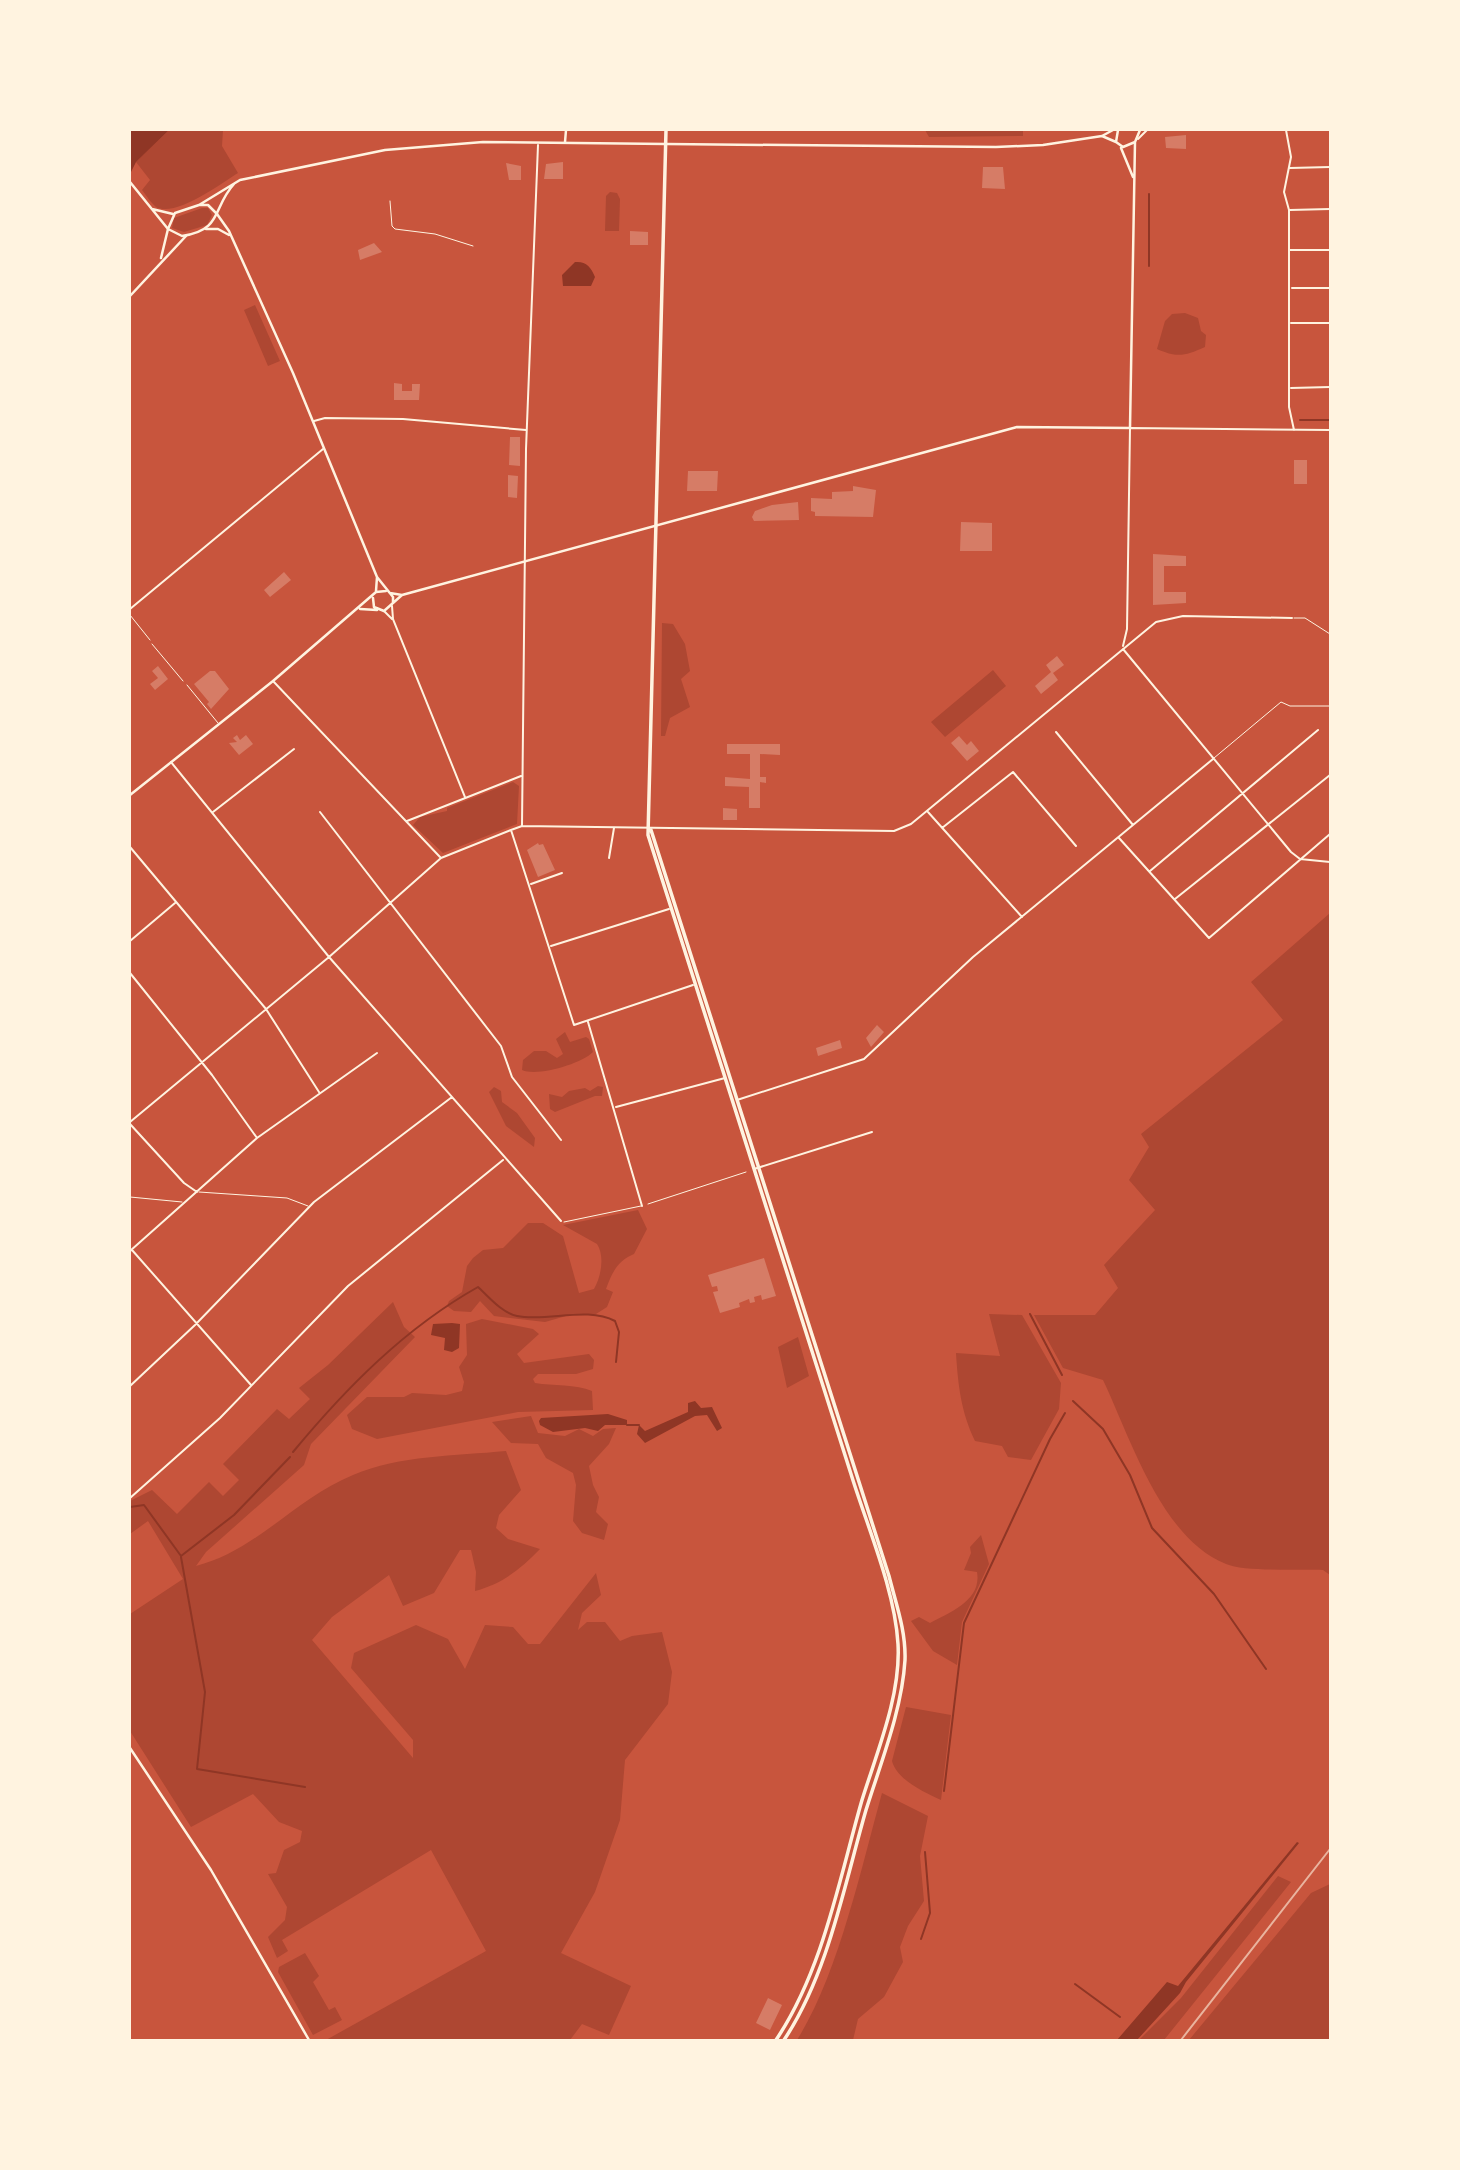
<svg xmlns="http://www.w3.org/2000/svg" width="1460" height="2170" viewBox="0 0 1460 2170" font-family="'Alegreya Sans',sans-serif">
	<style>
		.green { fill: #ae4732 }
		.water { fill: #8f3625 }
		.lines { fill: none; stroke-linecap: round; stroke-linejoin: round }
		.stream { stroke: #8f3625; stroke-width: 2 }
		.building { fill: #d67c66 }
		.path { stroke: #fff3e0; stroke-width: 1 }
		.service { stroke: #fff3e0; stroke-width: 1 }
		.minor { stroke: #fff3e0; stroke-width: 2 }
		.tertiary { stroke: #fff3e0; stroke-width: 2.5 }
		.secondary { stroke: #fff3e0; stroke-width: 2.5 }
		.trunk { stroke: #fff3e0; stroke-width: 3.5 }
		.rail { stroke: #e9b49f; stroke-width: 2 }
	</style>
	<rect width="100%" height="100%" fill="#c8553d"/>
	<path class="green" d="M169,130H223L222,146L238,173C222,183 175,218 156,207C151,203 146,195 142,190L150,180L136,162Z
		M925,130H1023V136L929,137Z
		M610,192L617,193L620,199L619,231H605L606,196Z
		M202,208H208L212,215L207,225L184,232L172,228L174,218Z
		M255,305L280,361L268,366L244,310Z
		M1185,313L1198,318L1201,331L1206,335L1205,347C1185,356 1177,358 1157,349L1165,321L1172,314Z
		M662,623L673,624L685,644L690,671L681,679L690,707L670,718L665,736H661Z
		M993,670L1006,686L945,737L931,722Z
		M513,782L519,786L517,824L443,853L413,825L420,817L447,811V808Z
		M1330,913V1575L1323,1570C1300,1569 1244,1572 1226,1564C1161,1538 1131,1439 1103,1380L1063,1368L1034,1315H1095L1118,1288L1104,1265L1155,1210L1129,1180L1149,1147L1141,1134L1283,1020L1251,982Z
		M565,1032L570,1042L586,1037L589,1039L593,1052C581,1064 537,1077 522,1070L523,1060L534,1051H546L557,1058L563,1054L556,1039Z
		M598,1086L603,1087L602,1096H595L555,1112L550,1109L549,1094L562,1097L569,1091L585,1088L590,1091Z
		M494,1087L501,1091L502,1102L517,1113L535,1138L534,1147L506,1126L489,1092Z
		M638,1210L647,1229L634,1254C617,1261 612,1273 606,1289L613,1292L607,1307L596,1314H573L545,1322L494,1316L480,1301L471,1312L454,1311L447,1306L449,1301L462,1292L467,1266L473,1258L483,1250L503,1248L528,1223H543L563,1236L579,1293L594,1289C601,1277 605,1256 597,1244L563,1225Z
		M393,1302L404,1327L415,1337L311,1444L304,1465L206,1552L196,1566C256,1551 296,1498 353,1475C400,1455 455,1456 506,1451L521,1490L499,1515L496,1528L508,1539L540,1549C521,1569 502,1584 475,1591L476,1572L471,1550H460L434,1593L403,1606L389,1575L332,1617L312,1640L413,1758V1740L351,1668L354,1653L416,1625L448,1639L465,1669L485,1625L513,1627L528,1644H540L596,1573L601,1595L582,1613L578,1630L587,1622H605L620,1641L632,1636L662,1632L672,1672L668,1704L625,1760L620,1820L595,1892L561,1953L631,1986L609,2035L582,2024L570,2040H326L486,1951L431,1850L282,1940L288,1951L277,1958L268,1937L285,1920L287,1907L268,1874L276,1873L284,1850L300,1842L302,1831L279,1822L253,1794L191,1827L130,1731V1614L183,1579L148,1521L130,1534V1501L152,1490L177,1514L209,1482L223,1496L239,1480L223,1464L277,1409L289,1419L310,1399L299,1388L328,1365Z
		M989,1314L1022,1315L1061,1383L1059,1409L1031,1460L1008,1457L1002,1446L975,1441C961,1412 958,1385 956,1353L1000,1356Z
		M482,1319L533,1329L539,1334L517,1354L524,1363L589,1354L594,1360L593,1369L576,1374H538L533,1379L535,1383C553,1386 576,1384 592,1391L593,1410L518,1412L377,1439L352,1429L347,1415L367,1397H404L412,1393L446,1395L462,1391L464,1382L459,1367L467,1355L466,1324Z
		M798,1337L809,1376L787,1388L778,1347Z
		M531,1416L538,1433L565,1436L579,1429L593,1436L603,1429L616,1428L609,1444L589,1466L593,1485L599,1497L596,1512L608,1524L604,1540L582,1533L573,1521L576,1485L573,1473L546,1458L538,1444L511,1443L492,1422Z
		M981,1535L989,1564L962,1622L957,1665L933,1651L911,1621L919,1617L930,1623C951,1612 982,1600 977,1572L964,1570L971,1553L970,1547Z
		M906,1707L951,1715L941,1800C924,1792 897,1780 892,1761Z
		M882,1793L928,1816L920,1856L924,1901L908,1926L900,1947L903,1962L884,1997L858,2019L853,2040H797C838,1975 861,1869 882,1793Z
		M1278,1876L1291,1882L1164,2040H1139L1181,1998Z
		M1330,1884V2040H1189L1311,1893Z
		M305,1953L319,1976L313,1982L329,2010L335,2007L342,2020L313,2035L278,1972L279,1967Z"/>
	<path class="water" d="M130,130H169L136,162L130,174Z
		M575,262C586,261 591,267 595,277L591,286H563L562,275Z
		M452,1323L460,1324L459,1348L452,1352L444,1350L445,1338L431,1335L433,1324Z
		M695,1401L701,1408L712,1407L722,1428L717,1431L707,1415L695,1416L645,1443L637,1434L639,1425L645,1431L688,1412V1403Z
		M608,1414L627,1420V1425H605L598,1431L585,1428L553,1432L540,1425L539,1421L541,1418Z
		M1297,1842L1299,1843L1186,1982L1180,1993L1137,2040H1117L1167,1982L1178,1986Z"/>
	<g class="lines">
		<path class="stream" d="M1149,266V194
			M1300,420H1330
			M1030,1314L1062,1375
			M1073,1401L1103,1429L1130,1475L1152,1528L1214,1594L1266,1669
			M627,1425H639
			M293,1452C346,1388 405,1328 478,1287C489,1297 502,1313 517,1316C548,1322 587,1306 615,1321L619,1332L616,1362
			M130,1507L144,1505L181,1556L234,1515L290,1457
			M181,1557L205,1692L197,1769L305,1787
			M944,1791L964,1623L1050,1439L1065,1413
			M921,1939L930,1913L925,1852
			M1075,1984L1120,2017"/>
	</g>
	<path class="building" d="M1186,135V149L1166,148L1165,137Z
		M563,162V179H544L546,164Z
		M506,163L521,166V180H509Z
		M983,167H1003L1005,189L982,188Z
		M630,231L648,232V245H630Z
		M374,243L382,252L360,260L358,250Z
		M394,383L402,384V391H412V384H420L419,400H394Z
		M510,437H520V466L509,465Z
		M1294,460H1307V484H1294Z
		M688,471H718L717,491H687Z
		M508,475L518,476L517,498L508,497Z
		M853,486L876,490L873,517L815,516V512L811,511V498L832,499V492L853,491Z
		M798,502L799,520L754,521L752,517L755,511L772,505Z
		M961,522L992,523V551H960Z
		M1153,554L1186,556V566H1164V592H1186V603L1153,605Z
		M284,572L291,580L270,597L264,590Z
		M1057,656L1064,665L1053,673L1058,680L1041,694L1035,686L1051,672L1046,665Z
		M158,666L168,679L155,690L150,684L158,678L152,671Z
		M210,671H215L229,689L211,709L207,704L209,702L194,684Z
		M237,735L240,740L246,735L253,744L239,755L229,743L237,742L233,738Z
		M959,736L967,745L971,741L979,751L967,761L951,743Z
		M727,744H780V755L760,754V777H766V783L760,782V808H749V787L725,786V777L750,779V754H727Z
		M723,808L737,809V820H723Z
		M538,843L539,845L543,844L555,870L538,877L527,850Z
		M877,1025L884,1032L871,1047L866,1038Z
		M840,1040L842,1048L818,1056L816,1048Z
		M764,1258L776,1296L762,1300L761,1295L754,1297L755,1302L750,1303L749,1299L739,1303L740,1307L720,1313L713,1292L718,1291L717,1286L712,1287L708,1275Z
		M768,1998L782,2005L770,2030L756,2023Z"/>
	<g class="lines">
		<path class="path" d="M152,644L183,681
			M648,1204L746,1172"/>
		<path class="service" d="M390,201L392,226L395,229L435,234L473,246
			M130,615L150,640
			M1294,618H1305L1330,634
			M187,685L218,723
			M1214,758L1281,702L1290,706H1330
			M199,1192L287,1198L308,1206
			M130,1197L182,1202
			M564,1222L641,1206"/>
		<path class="minor" d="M1286,130L1291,157L1284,192L1289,210V407L1294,430
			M1138,139L1147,130
			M1290,168L1330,167
			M1290,210L1330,209
			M1290,250H1330
			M1292,288H1330
			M1291,323H1330
			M1291,388L1330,387
			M314,421L325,418L403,419L526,430
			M392,606L393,619L465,797
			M130,609L323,449
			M384,611L392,619
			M1123,646L1127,629L1130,428L1330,430
			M1123,649L1291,852L1300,859L1330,862
			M273,681L440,857
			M1056,732L1133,825
			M171,762L329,957L561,1221
			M213,812L294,749
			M320,812L501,1046L512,1077L561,1140
			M928,812L1022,917
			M407,821L521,776
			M522,825L526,449L538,145
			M942,828L1013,772L1076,846
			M511,830L574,1025L693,985
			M1119,838L1209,938L1330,834
			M130,847L266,1009L319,1092
			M609,858L614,828
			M1150,871L1318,730
			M531,884L562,873
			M1175,899L1330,775
			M130,941L175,903
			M551,946L669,909
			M130,973L212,1075L257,1138
			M588,1022L642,1206
			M737,1100L864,1059L973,957L1213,759
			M616,1107L725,1078
			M130,1122L329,957L441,858L511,830L522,826L894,831L911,824L1156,622L1183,616L1292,618
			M130,1124L184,1183L197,1192
			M754,1169L872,1132
			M132,1250L251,1385
			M130,1251L257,1138L377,1053
			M130,1386L195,1325L314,1202L452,1097
			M130,1498L220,1418L348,1286L503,1160"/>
		<path class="tertiary" d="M1118,130L1116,142L1123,147L1135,142L1140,130
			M1102,136L1113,130
			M565,142L566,130
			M667,144L996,147L1043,145L1102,136L1116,142
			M1121,148L1133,177
			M217,214L229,231L293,373L377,577L393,597V603
			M206,229H218L229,235
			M161,258L168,229
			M130,296L186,236
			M376,591L377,577
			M390,593L402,595L1017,427L1130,428L1135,142
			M373,598L374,607L384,611L402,595
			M360,609L377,610
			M130,795L273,681L376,592L386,591"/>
		<path class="secondary" d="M130,182L168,229
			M199,205L240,180L385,150L483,142L666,144
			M152,209L173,214
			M217,214L208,205H199L175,213L168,229L182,236C223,230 212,208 234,184
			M130,1748L211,1870L309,2040"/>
		<path class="trunk" d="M666,130L648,835L851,1474C867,1526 895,1590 898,1644C901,1695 877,1752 862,1800C839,1880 823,1970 776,2040
			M651,830L889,1576C896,1604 906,1631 905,1660C902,1710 881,1762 866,1810C844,1886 828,1974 784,2040"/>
		<path class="rail" d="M1181,2040L1330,1849"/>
	</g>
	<rect width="1460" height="2170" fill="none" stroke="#fff3e0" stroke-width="262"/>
</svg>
